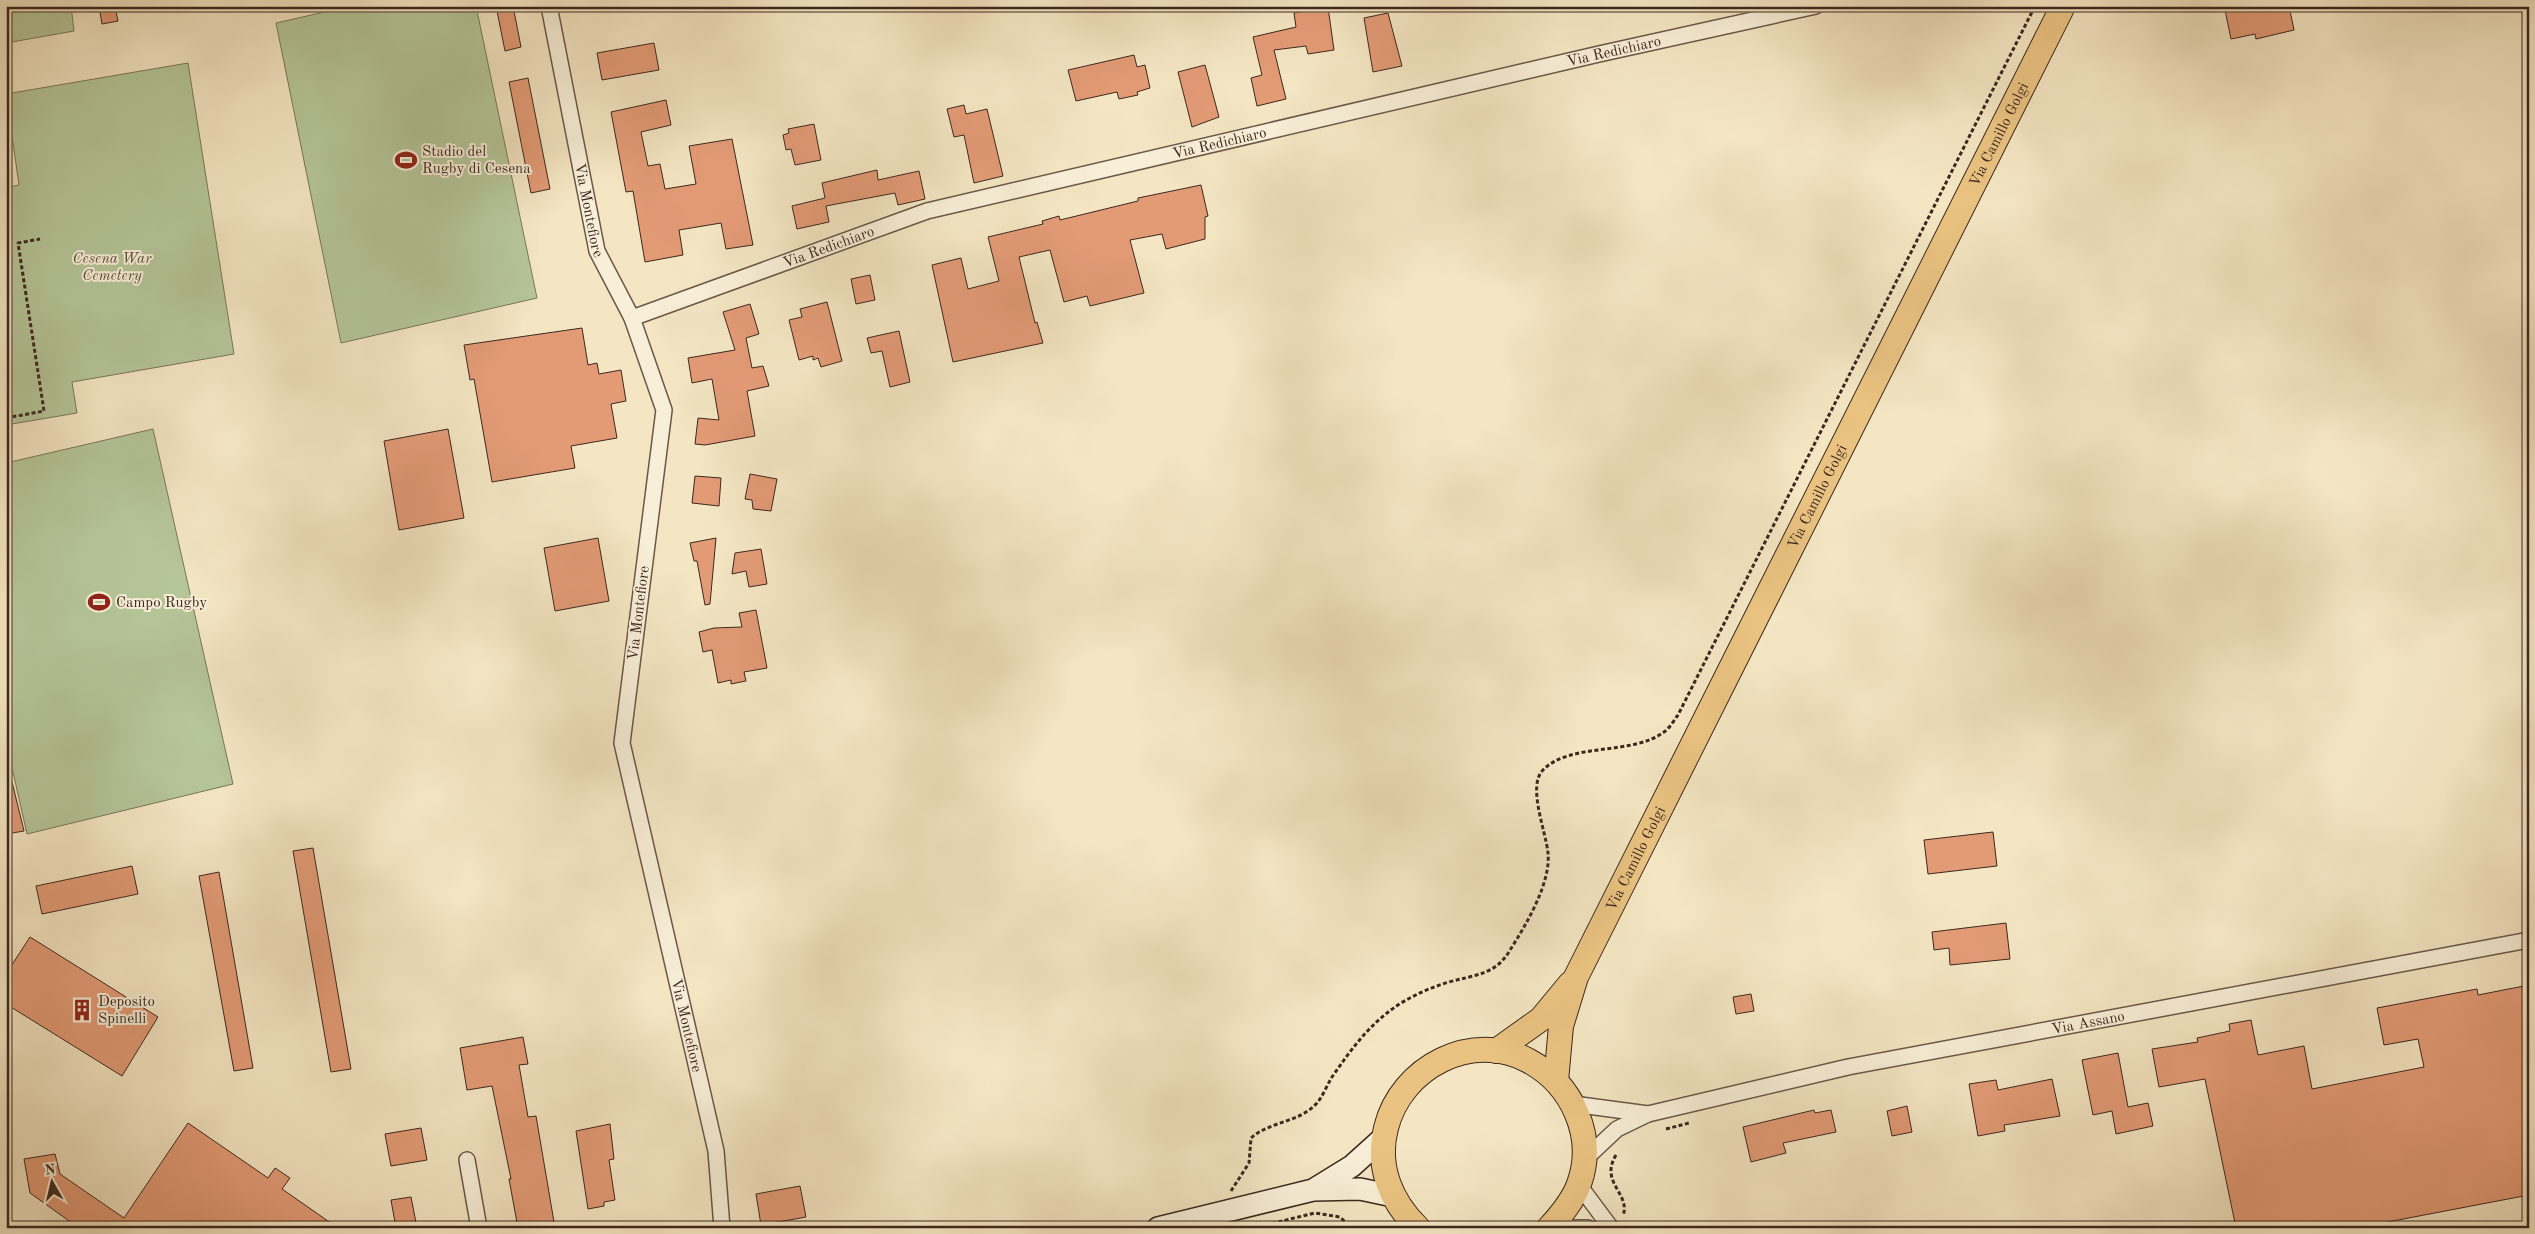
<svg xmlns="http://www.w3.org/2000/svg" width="2535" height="1234" viewBox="0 0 2535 1234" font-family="'Old Standard TT',serif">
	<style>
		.green { fill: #b5c699; stroke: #79775c }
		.building { fill: #e39b76; stroke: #3d281f }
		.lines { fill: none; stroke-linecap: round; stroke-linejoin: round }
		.street-casing { stroke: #6b5848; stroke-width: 18 }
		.secondary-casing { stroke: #3d281f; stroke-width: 24 }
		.primary-casing { stroke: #3d281f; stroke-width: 26 }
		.path { stroke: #3d281f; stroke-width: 3; stroke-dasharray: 4 2.5; stroke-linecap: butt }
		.street { stroke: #f8efd8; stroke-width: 15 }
		.secondary { stroke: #f8efd8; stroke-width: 21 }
		.primary { stroke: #eac382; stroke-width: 24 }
		.labels { text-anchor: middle; stroke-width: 4; stroke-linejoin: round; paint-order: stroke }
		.street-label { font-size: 15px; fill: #3d281f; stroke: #f8efd8 }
		.poi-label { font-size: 15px; fill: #3d281f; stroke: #f8efd8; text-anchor: start }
		.park-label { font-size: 15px; font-style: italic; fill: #5b503e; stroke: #f8efd8 }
	</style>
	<rect width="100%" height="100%" fill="#f4e6c3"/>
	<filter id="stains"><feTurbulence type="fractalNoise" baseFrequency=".004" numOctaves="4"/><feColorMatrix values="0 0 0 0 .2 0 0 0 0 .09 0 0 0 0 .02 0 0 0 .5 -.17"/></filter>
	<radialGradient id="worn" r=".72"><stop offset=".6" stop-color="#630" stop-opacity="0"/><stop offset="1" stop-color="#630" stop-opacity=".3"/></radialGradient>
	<path class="green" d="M6,6H71L74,31L6,43Z
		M351,6H476L537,298L341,343L276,23Z
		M188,63L234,354L72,382L77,413L6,425V188L19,185L6,94Z
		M153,429L233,784L27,834L6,741V463Z"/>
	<path class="building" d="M99,6H115L118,21L102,24Z
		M496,6H513L521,47L505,51Z
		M2242,6H2289L2294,30L2256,39L2255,34L2231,39L2225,10Z
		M1328,7L1334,50L1308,54L1306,46L1274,50L1286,99L1257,106L1251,78L1262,75L1253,37L1296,27L1294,13Z
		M1388,13L1402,66L1373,72L1364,18Z
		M654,43L659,70L602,80L597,53Z
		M1134,55L1137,67L1145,65L1150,88L1137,92L1138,95L1119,99L1117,92L1076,101L1068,70Z
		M1205,65L1219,117L1192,127L1178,72Z
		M528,78L550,189L531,193L509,82Z
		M666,100L671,125L641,132L648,166L660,164L665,189L696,184L689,146L732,139L753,245L726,249L721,223L679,230L683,255L645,262L633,191L626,192L611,112Z
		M964,105L966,114L987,109L1003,176L974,183L964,135L954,137L947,109Z
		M814,124L821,160L795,165L791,149L786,150L783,135L789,133L788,129Z
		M877,170L878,180L919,171L925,199L898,205L895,193L826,206L829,222L797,229L792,206L825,198L822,183Z
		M1201,185L1208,216L1205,217V239L1166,249L1162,234L1130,240L1144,293L1090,306L1087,296L1064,302L1050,250L1019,257L1035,323L1037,322L1043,343L953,362L932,265L961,258L968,289L999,281L988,237L1043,224L1042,221L1059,216L1060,220L1138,201V198Z
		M870,275L875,300L856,304L851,279Z
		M827,302L842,361L821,367L818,358L813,360V356L799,360L789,320L802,317L800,309Z
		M750,304L759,334L746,338L752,368L763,366L769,386L747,391L755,436L705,445L695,444L698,418L719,420L712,379L692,383L688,358L735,350L723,312Z
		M582,328L588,365L597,363L599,374L621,370L626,401L611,404L617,438L571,446L575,468L492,482L474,379L470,380L464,345Z
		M899,331L910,382L890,387L882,351L871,353L867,338Z
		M448,429L464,518L399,530L384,441Z
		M750,474L777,479L771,511L753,509L752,500L745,499Z
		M695,476L721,478L719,506L692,503Z
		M598,538L609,601L555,611L544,548Z
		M716,538L710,604L705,605L697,561H694L690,543Z
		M761,549L767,584L749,587L746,571L732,574L735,553Z
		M756,610L767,668L744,672L746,681L731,684V680L718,683L712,650L703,652L699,632L714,628L742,627L739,613Z
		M12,782L24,831L6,834V783Z
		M1993,832L1997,866L1928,874L1924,840Z
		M313,848L351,1069L331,1072L293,851Z
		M132,866L138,894L42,914L36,886Z
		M219,872L253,1068L234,1071L199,876Z
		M2006,923L2010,959L1950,965L1949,948L1934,950L1932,932Z
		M30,937L158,1017L122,1076L6,1004V974Z
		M2529,985V1195L2356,1228H2236L2205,1079L2159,1087L2152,1049L2198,1042L2197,1038L2230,1031L2229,1024L2251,1020L2258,1055L2304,1046L2312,1089L2424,1067L2418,1039L2384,1045L2377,1008L2477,989L2478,995Z
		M1751,994L1754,1011L1736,1014L1733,997Z
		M523,1037L528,1064L519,1065L528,1117L536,1116L555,1228H518L509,1179H511L492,1086L467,1090L460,1048Z
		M2118,1053L2128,1107L2148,1103L2153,1126L2116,1134L2112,1111L2093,1115L2082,1060Z
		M2052,1079L2060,1116L2004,1125L2005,1131L1978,1136L1969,1084L1996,1080L1998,1090Z
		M1907,1106L1912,1132L1892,1136L1887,1111Z
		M1814,1110L1815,1113L1831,1110L1836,1132L1783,1143L1786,1153L1751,1162L1743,1127Z
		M188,1123L268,1178L275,1168L290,1178L282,1189L338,1228H79L30,1193L24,1159L55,1154L60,1174L124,1218Z
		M610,1124L614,1159L609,1160L615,1200L604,1202V1206L588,1209L576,1131Z
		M421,1128L427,1160L391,1166L385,1134Z
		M800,1186L806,1217L761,1225L756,1194Z
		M411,1197L417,1228H396L391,1200Z"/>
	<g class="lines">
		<g class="street-casing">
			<g id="street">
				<path id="s1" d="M549,6L597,251L632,318L664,410L622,743L716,1151L722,1228"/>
				<path id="s2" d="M632,318L927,211L1599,54L1816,6"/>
				<path d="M1573,1104L1648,1114"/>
				<path id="s3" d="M1585,1159L1617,1129L1648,1114L1848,1067L2529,940"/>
				<path d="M467,1160L479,1228"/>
				<path d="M1579,1185L1611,1228"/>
				<path d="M1561,1228H1588"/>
			</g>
		</g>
		<g class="secondary-casing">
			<path id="secondary" d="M1313,1190L1352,1166L1383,1138
				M1158,1228L1313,1190L1360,1189L1393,1196"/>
		</g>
		<g class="primary-casing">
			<g id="primary">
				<path d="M1496,1051L1541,1019L1570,984"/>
				<path id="s4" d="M1556,1081L1561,1026L1576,977L2063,6"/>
				<path d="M1418,1228C1391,1202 1376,1166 1386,1128C1401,1067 1472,1030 1529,1061C1573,1085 1596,1137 1579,1184C1573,1201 1561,1215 1549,1228"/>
			</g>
		</g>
		<path class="path" d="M6,418L44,411L18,243L40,239
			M1666,1129L1689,1123
			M1616,1155C1599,1183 1631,1193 1623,1216
			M1231,1191L1249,1163L1251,1138C1270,1121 1299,1123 1317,1103C1323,1096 1327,1085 1332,1077C1352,1048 1371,1022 1401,1003C1416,994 1432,987 1449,982C1474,975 1496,975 1510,950C1526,925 1551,883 1548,853C1546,832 1527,786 1543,770C1570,742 1632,756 1664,732C1670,728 1674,720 1678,715L2035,6
			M1253,1228L1315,1213L1340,1217L1352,1228"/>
		<use href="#street" class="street"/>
		<use href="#secondary" class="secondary"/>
		<use href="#primary" class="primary"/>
	</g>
	<defs>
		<g id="stadium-bare" transform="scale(1.725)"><path d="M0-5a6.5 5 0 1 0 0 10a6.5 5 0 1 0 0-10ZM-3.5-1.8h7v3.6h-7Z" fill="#8f2418" stroke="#f8efd8" stroke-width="2.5" paint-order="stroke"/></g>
		<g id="building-bare" transform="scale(1.725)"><path d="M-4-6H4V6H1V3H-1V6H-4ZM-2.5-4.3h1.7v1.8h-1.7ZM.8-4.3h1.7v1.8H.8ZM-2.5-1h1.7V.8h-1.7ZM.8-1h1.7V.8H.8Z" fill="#8f2418" stroke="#f8efd8" stroke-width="2.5" paint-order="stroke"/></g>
	</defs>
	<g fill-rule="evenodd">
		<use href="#stadium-bare" x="406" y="160"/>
		<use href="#stadium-bare" x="99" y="602"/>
		<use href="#building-bare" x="82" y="1010"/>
	</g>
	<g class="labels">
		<g class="street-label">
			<text dy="5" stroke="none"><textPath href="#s2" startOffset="1019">Via Redichiaro</textPath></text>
			<text dy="5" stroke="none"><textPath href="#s4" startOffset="1049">Via Camillo Golgi</textPath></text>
			<text dy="5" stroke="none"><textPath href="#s2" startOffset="614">Via Redichiaro</textPath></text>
			<text dy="5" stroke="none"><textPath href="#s1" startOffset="208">Via Montefiore</textPath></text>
			<text dy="5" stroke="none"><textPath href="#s2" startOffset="209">Via Redichiaro</textPath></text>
			<text dy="5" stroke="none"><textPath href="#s4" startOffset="644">Via Camillo Golgi</textPath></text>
			<text transform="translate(638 613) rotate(-83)" y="5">Via Montefiore</text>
			<text dy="5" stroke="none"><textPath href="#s4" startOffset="239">Via Camillo Golgi</textPath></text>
			<text dy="5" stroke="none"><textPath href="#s3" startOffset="528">Via Assano</textPath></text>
			<text dy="5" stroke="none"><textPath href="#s1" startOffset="1048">Via Montefiore</textPath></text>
		</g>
		<g class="poi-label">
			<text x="422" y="156">Stadio del<tspan x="422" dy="17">Rugby di Cesena</tspan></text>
			<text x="116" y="607">Campo Rugby</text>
			<text x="98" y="1006">Deposito<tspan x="98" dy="17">Spinelli</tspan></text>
		</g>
		<g class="park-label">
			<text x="112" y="263">Cesena War<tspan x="112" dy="17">Cemetery</tspan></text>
		</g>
	</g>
	<rect width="2535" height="1234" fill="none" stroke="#f4e6c3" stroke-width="25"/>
	<rect x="8" y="8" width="2520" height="1219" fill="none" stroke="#3d281f" stroke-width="2.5"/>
	<rect x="12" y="12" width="2510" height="1209" fill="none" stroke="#3d281f"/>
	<g transform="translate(52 1182) rotate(352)" stroke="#f8efd8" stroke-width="4" paint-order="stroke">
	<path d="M0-4L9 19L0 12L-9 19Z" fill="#3d281f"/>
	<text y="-8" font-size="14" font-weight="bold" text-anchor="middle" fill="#3d281f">N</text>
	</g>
	<rect width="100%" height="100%" filter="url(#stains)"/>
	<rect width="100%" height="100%" fill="url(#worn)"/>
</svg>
